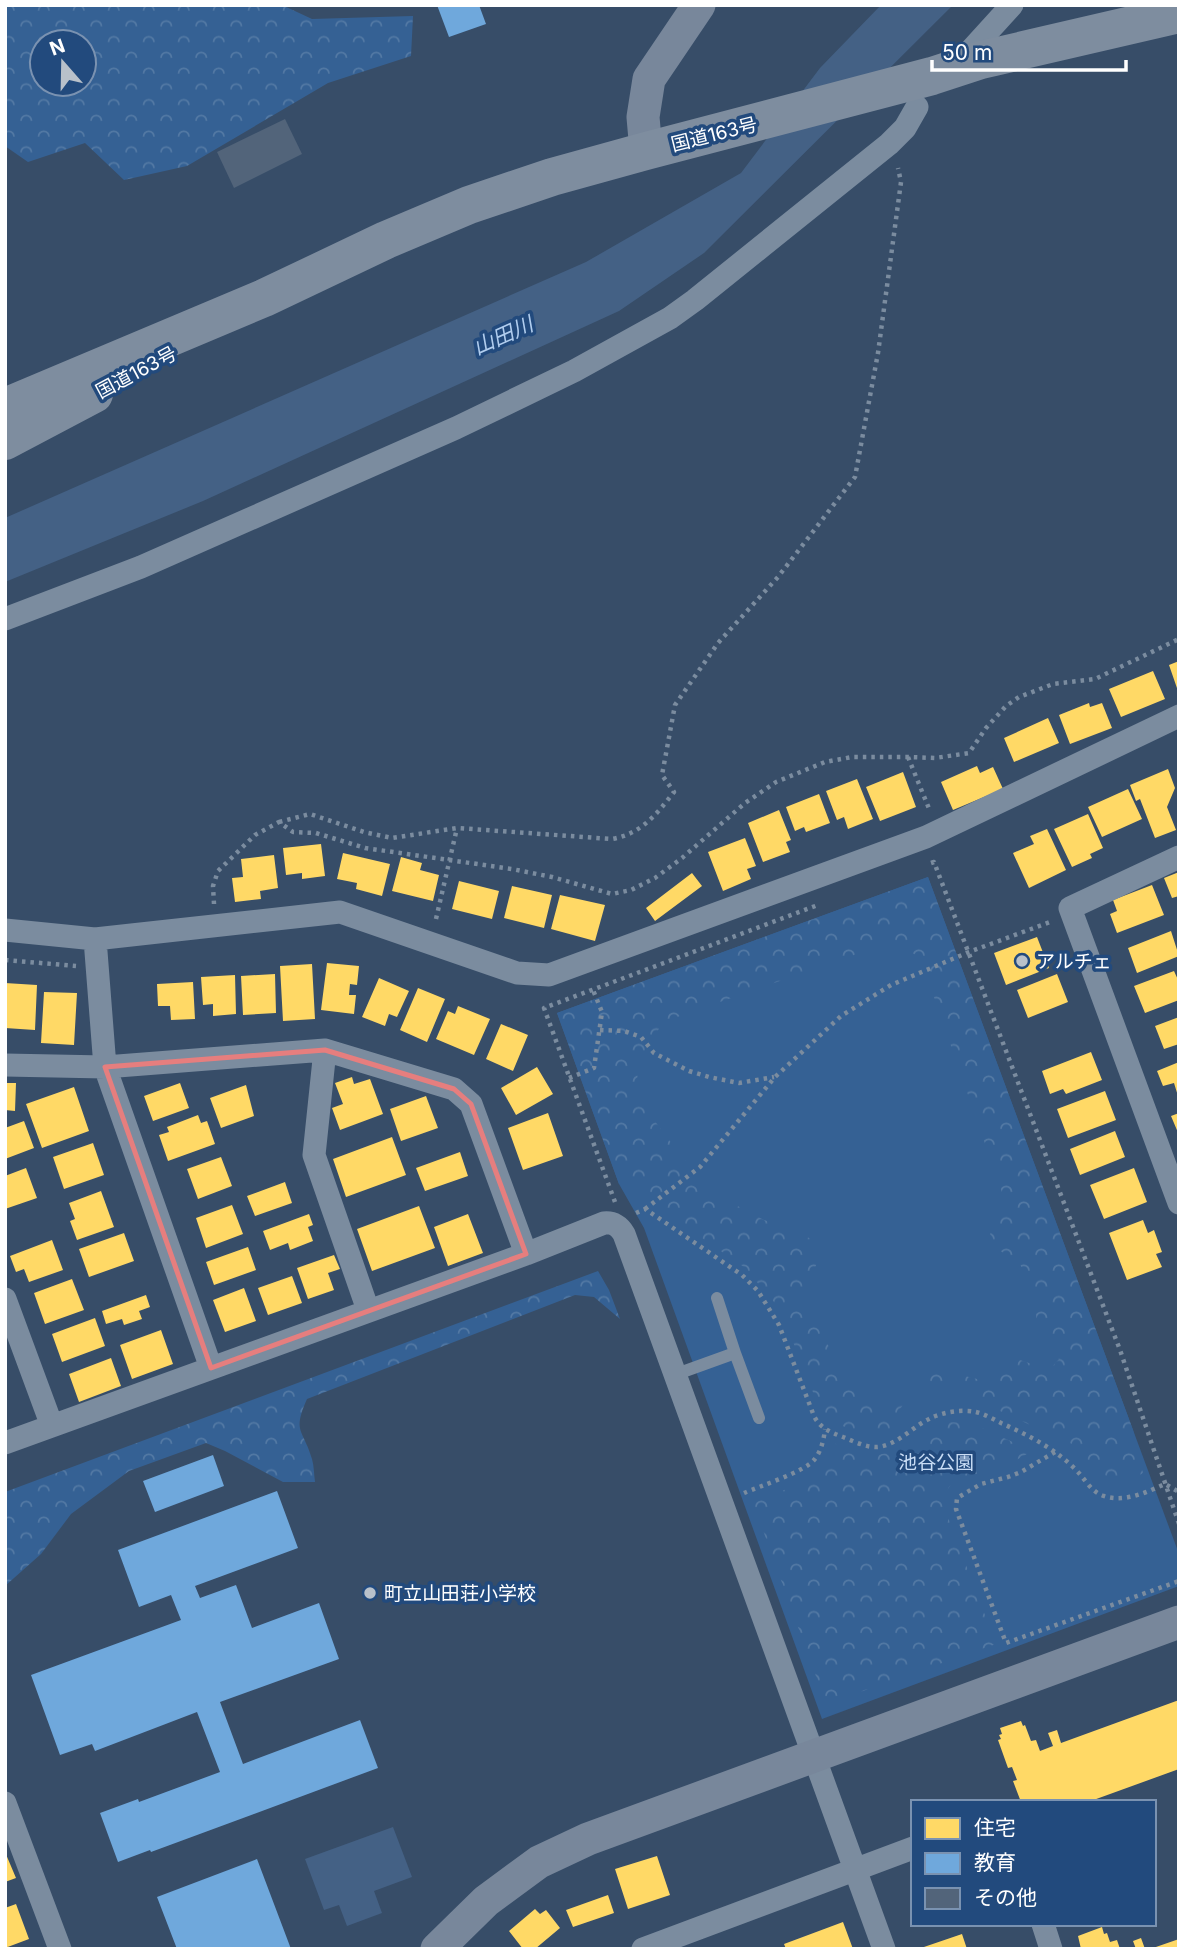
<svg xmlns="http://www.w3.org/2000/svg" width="1184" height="1954" viewBox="0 0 1184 1954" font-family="Inter,'Noto Sans JP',sans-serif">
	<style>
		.green { fill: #356194 }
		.forest { fill: url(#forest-crowns); fill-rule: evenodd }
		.water { fill: #446185 }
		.homes { fill: #ffd966 }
		.schools { fill: #6fa8dc }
		.building { fill: #52647a }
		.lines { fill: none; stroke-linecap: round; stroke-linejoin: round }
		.path { stroke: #7b8c9f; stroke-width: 4.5; stroke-dasharray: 3.5 5; stroke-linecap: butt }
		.lane { stroke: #7b8c9f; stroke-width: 12 }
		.street { stroke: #7b8c9f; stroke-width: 23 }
		.secondary { stroke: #78879b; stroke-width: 33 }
		.highway { stroke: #7e8d9f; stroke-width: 38 }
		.marked { fill: none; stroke: #e67e7e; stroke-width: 5; stroke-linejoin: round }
		.poi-dot { fill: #b9c1ca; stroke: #224a7d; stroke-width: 2.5 }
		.labels { text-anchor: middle; stroke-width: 7; stroke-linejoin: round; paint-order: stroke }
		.street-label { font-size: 19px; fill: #fff; stroke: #224a7d }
		.poi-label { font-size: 19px; fill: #fff; stroke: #224a7d; text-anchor: start }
		.park-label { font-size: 19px; fill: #c9ddf5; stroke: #224a7d }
		.water-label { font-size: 21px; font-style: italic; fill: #b1cdee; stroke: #224a7d }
	</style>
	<defs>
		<pattern id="forest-crowns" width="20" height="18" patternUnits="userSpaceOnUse" patternTransform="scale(1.75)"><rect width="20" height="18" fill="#356194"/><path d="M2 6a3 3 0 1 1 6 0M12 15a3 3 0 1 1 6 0" fill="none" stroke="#5379a4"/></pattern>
	</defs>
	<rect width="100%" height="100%" fill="#374d68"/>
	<path class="green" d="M928,877L1179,1554V1586L822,1719L644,1228L619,1184L557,1013Z"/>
	<path class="forest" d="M5,5H282L312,19L413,16L411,56L328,83L187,166L124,180L85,143L28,162L5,146ZM42,42H84V84H42Z
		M928,877L1133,1430L1143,1473L1127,1483L1101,1474L1074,1445L978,1401L972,1385L949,1381L915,1390L892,1419L896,1429L880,1438C859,1434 840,1426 822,1415L780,1309L744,1267L661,1210L630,1176L619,1184L557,1013ZM891,942L920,957L1005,1201L990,1234L996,1248L1020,1264L1033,1293L1039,1336L1059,1359L1052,1367H1041L1020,1360L1005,1374L985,1381L941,1370L908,1385L890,1407L870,1396L847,1378L817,1326L804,1311L801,1296L821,1255L816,1242L795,1230L764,1220L715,1194L681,1156L651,1116L637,1087L638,1063L663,1022Z
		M598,1271L609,1290L620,1319L594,1297L575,1295L307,1399C292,1433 303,1428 312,1459C314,1466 314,1475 315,1482H283L225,1451L206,1443L129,1471L71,1514L41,1554L5,1586V1492Z
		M949,1422L971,1423L1032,1451L1008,1465L954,1480L941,1499L996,1644L826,1704L753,1503L813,1478L833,1443L874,1456L898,1450L931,1430Z"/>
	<path class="water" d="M881,5H953L704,253L619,311L203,501L5,582V518L586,262L741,173L820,68Z
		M393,1827L412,1877L374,1891L382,1913L347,1926L339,1905L324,1910L305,1859Z"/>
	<path class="homes" d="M1179,661V691H1178L1169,665Z
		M1153,671L1165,699L1121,717L1109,689Z
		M1089,703L1090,707L1102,703L1112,728L1070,744L1059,715Z
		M1048,718L1059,743L1014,762L1004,738Z
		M977,766L980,773L993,767L1003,789L953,810L941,782Z
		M1168,769L1175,788L1167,807L1176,830L1155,838L1140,799L1136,801L1130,785Z
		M903,772L916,807L880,821L866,787Z
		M857,779L873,819L848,829L844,817L837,820L826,791Z
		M1128,789L1142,819L1102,837L1088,807Z
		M819,794L830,823L806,832L804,827L795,831L786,807Z
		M779,810L791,840L786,842L790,852L763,862L748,823Z
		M1088,814L1103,848L1090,854L1092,858L1072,867L1054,829Z
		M1047,829L1066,870L1029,888L1013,853L1034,844L1030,836Z
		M745,838L756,866L747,869L751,879L723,891L708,852Z
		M321,844L325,876L302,879V873L286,875L283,848Z
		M343,853L390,864L382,896L356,889L357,883L337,879Z
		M274,855L278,888L260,891L261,899L235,902L232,878L243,877L241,859Z
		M401,857L422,863L420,870L439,875L433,901L392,891Z
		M1179,872V896L1172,898L1164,878Z
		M692,873L702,886L655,921L646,908Z
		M459,881L499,891L492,919L452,909Z
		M1152,885L1164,915L1117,933L1110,914L1117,911L1113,900Z
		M512,886L552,895L544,928L504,918Z
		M560,895L605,905L595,941L551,929Z
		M1171,931L1179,956L1137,973L1128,948Z
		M1037,937L1049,968L1006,985L994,953Z
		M327,963L359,966L357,985L350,984L349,995H356L354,1014L321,1010Z
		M312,964L315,1019L283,1021L280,966Z
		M1174,971L1179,982V1000L1145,1013L1134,986Z
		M275,974L276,1013L243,1015L241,976Z
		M1057,974L1068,1002L1028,1018L1017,990Z
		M235,975L236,1014L213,1016V1004L203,1005L201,977Z
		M379,978L409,991L397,1017L389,1014L385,1026L362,1017Z
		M193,982L195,1019L171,1020L170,1006H158L157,984Z
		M5,983L37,985L35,1030L5,1028Z
		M418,988L445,999L427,1042L400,1030Z
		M44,992L77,993L74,1045L41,1043Z
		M458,1006L490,1019L474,1055L436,1039L448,1011L455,1014Z
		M1179,1017V1044L1164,1049L1155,1026Z
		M501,1024L528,1035L513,1071L486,1059Z
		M1091,1052L1102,1080L1066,1094L1063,1089L1050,1094L1042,1071Z
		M1179,1062V1096H1178L1174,1083L1163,1086L1157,1071Z
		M537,1067L553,1094L516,1115L501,1088Z
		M352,1077L354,1084L370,1079L383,1114L340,1130L332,1108L343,1104L335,1083Z
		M5,1083H16L15,1111L5,1110Z
		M180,1083L189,1108L153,1121L144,1096Z
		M246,1085L254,1116L221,1128L210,1098Z
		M74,1087L89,1131L42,1148L26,1104Z
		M1105,1091L1116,1120L1068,1138L1057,1109Z
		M426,1096L438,1128L401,1141L390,1109Z
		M548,1113L563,1156L523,1170L508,1128Z
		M1179,1113V1135L1171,1116Z
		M198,1115L201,1123L207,1121L215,1144L168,1161L159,1135L169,1132L167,1127Z
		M24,1121L34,1148L5,1159V1128Z
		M1115,1131L1125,1157L1080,1175L1070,1149Z
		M392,1137L406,1175L346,1197L333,1159Z
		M93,1143L104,1175L64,1189L53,1157Z
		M460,1152L468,1176L425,1191L416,1168Z
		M221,1157L232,1186L198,1199L187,1169Z
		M26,1168L37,1198L5,1209V1176Z
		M1134,1168L1147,1202L1104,1219L1090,1185Z
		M285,1182L292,1203L255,1216L247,1196Z
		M101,1191L114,1227L77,1240L70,1221L75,1219L69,1203Z
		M232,1205L243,1234L206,1248L196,1218Z
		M419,1206L435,1248L372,1271L357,1229Z
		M309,1214L313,1225L308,1227L313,1241L290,1250L288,1243L270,1250L263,1231Z
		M468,1214L483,1253L448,1266L434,1227Z
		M1143,1220L1148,1233L1154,1230L1162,1252L1156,1254L1162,1267L1127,1280L1109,1233Z
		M124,1233L134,1261L89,1277L79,1249Z
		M52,1240L63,1270L29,1282L24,1269L16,1272L10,1256Z
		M248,1247L256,1270L214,1285L206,1262Z
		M334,1255L340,1269L328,1273L334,1290L308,1299L297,1268Z
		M292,1276L302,1303L268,1315L258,1288Z
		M72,1279L84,1310L45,1324L34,1293Z
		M244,1288L256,1321L225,1332L213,1300Z
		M146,1295L150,1307L139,1311L142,1319L124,1325L122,1319L106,1324L102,1311Z
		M95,1318L105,1346L62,1362L52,1334Z
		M161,1330L173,1364L132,1379L120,1345Z
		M111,1358L121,1386L79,1402L69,1374Z
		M1179,1700V1769L1088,1802H1021L1013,1781L1017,1780L1012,1767L1008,1768L998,1740L1001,1739L999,1735L1002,1734L1000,1728L1021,1721L1023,1726L1025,1725L1031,1741L1036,1740L1040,1751L1053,1746L1048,1733L1057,1730L1061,1743Z
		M5,1852L16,1878L5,1882Z
		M657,1856L670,1895L628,1909L615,1869Z
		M608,1895L614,1913L573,1927L566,1910Z
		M16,1904L29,1939L5,1948V1908Z
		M535,1909L540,1914L546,1910L560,1928L535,1949H523L509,1931Z
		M843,1922L853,1949H786L784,1944Z
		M1102,1927L1104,1934L1107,1933L1110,1942L1117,1940L1120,1949H1081L1078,1936Z
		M962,1934L967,1949H921V1948Z
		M1141,1938L1145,1949H1136L1133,1941Z
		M1179,1939V1949H1153V1948Z"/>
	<path class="schools" d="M437,5H479L486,24L449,37Z
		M213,1455L224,1486L155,1512L143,1481Z
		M277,1491L298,1548L195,1586L200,1598L236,1585L252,1628L319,1603L339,1659L220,1702L243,1764L360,1720L378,1768L151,1852L150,1850L118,1862L100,1813L138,1799L139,1802L220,1772L197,1712L95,1751L92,1744L60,1755L31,1675L181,1620L171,1595L139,1607L118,1550Z
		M257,1859L291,1949H177L157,1897Z"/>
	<path class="building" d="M285,119L302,154L234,188L217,152Z"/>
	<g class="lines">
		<path class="path" d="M908,757L930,811
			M279,822L310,814L364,832L392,838L457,828L612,839C641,834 657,814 674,792L662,775L675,705L718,643L778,577L855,477L878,353L901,182L898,168
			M931,863L934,862L1120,1350L1179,1524
			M214,904L213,886L218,871L255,835L279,822L293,832L316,833L365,848L512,869L552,877L612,894L631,890L655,878L682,858L745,803L776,782L825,762L852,757H908L935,758L969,753L986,728L1006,706L1019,697L1053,684L1095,679L1179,639
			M436,919L457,828
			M5,960L76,966
			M600,1030L624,1031L641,1037L654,1053L689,1071L709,1077L739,1083L774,1077
			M569,1078L594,1068L602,1012L593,990
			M615,1202L544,1008L818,905
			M645,1209L700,1167L775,1077L841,1016L891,985L969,952L1050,922
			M636,1213L645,1209L657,1217L742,1275L758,1291L779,1325L814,1416C820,1428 830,1432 843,1437C853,1441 867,1448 878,1447C899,1444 912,1427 929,1419C942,1412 963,1409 976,1412C985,1414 993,1419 1001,1423C1028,1435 1056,1449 1077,1471C1085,1479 1091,1492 1104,1496C1124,1503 1147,1492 1165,1484L1179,1492
			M1055,1452L1021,1472L1008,1477L981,1484L957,1498L956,1509L1006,1643L1179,1581
			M744,1493C760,1486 804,1472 814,1460C821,1452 824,1439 825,1429"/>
		<path class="lane" d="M717,1298L735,1353
			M674,1375L735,1353L759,1418"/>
		<path class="street" d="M972,49L1012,5
			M5,619L141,567L456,428L574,371L670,318L695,300L889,144L905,128L917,107
			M1179,857L1070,908L1179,1203
			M5,930L95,939L340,912L517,973L549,975L926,837L1179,716
			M95,939L105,1067L211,1368
			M325,1050L314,1155L368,1310
			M5,1065L105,1067L325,1050L454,1089L471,1104L526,1254
			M5,1299L52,1426
			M5,1443L526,1254L604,1223C614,1222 619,1226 624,1234L884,1949
			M5,1803L60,1949
			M1043,1924L1051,1949
			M643,1949L913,1848"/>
		<path class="secondary" d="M646,151L643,117L649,79L699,5
			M437,1949L486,1901L539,1862L588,1839L1179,1622"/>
		<path class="highway" d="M5,407L264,298L386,240L469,205L552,177L646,151L932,76L981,60L1179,14
			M5,441L94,394"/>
	</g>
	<path class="marked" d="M325,1050L454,1089L471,1104L526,1254L211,1368L105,1067Z"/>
	<g class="poi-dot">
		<circle cx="1022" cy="961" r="7"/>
		<circle cx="370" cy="1593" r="7"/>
	</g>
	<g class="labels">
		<g class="street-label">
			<text transform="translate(714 134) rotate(-14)" y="7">国道163号</text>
			<text transform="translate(136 372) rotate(-28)" y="7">国道163号</text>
		</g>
		<g class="poi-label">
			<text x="1036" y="968">アルチェ</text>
			<text x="384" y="1600">町立山田荘小学校</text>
		</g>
		<g class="park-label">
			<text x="936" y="1469">池谷公園</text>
		</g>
		<g class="water-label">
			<text transform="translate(503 336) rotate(-24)" y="7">山田川</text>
		</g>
	</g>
	<rect width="1184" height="1954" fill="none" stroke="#ffffff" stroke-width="14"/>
	<rect x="911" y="1800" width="245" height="126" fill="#224a7d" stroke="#7a92b1" stroke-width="2"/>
	<rect x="925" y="1818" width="35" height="21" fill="#ffd966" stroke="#7a92b1" stroke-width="2"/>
	<text x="974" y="1835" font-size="21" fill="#ffffff">住宅</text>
	<rect x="925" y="1853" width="35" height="21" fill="#6fa8dc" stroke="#7a92b1" stroke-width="2"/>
	<text x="974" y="1870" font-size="21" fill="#ffffff">教育</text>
	<rect x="925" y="1888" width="35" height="21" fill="#52647a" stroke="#7a92b1" stroke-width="2"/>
	<text x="974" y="1905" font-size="21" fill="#ffffff">その他</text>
	<g transform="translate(63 63) rotate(340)"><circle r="33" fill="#224a7d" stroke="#7a92b1" stroke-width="2"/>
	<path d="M0-5L12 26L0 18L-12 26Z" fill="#b9c1ca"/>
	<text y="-10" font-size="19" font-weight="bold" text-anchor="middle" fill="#ffffff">N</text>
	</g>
	<path d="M932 60v10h194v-10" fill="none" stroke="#ffffff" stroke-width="3.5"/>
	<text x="942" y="60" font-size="21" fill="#ffffff" stroke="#224a7d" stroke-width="5" paint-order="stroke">50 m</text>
</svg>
